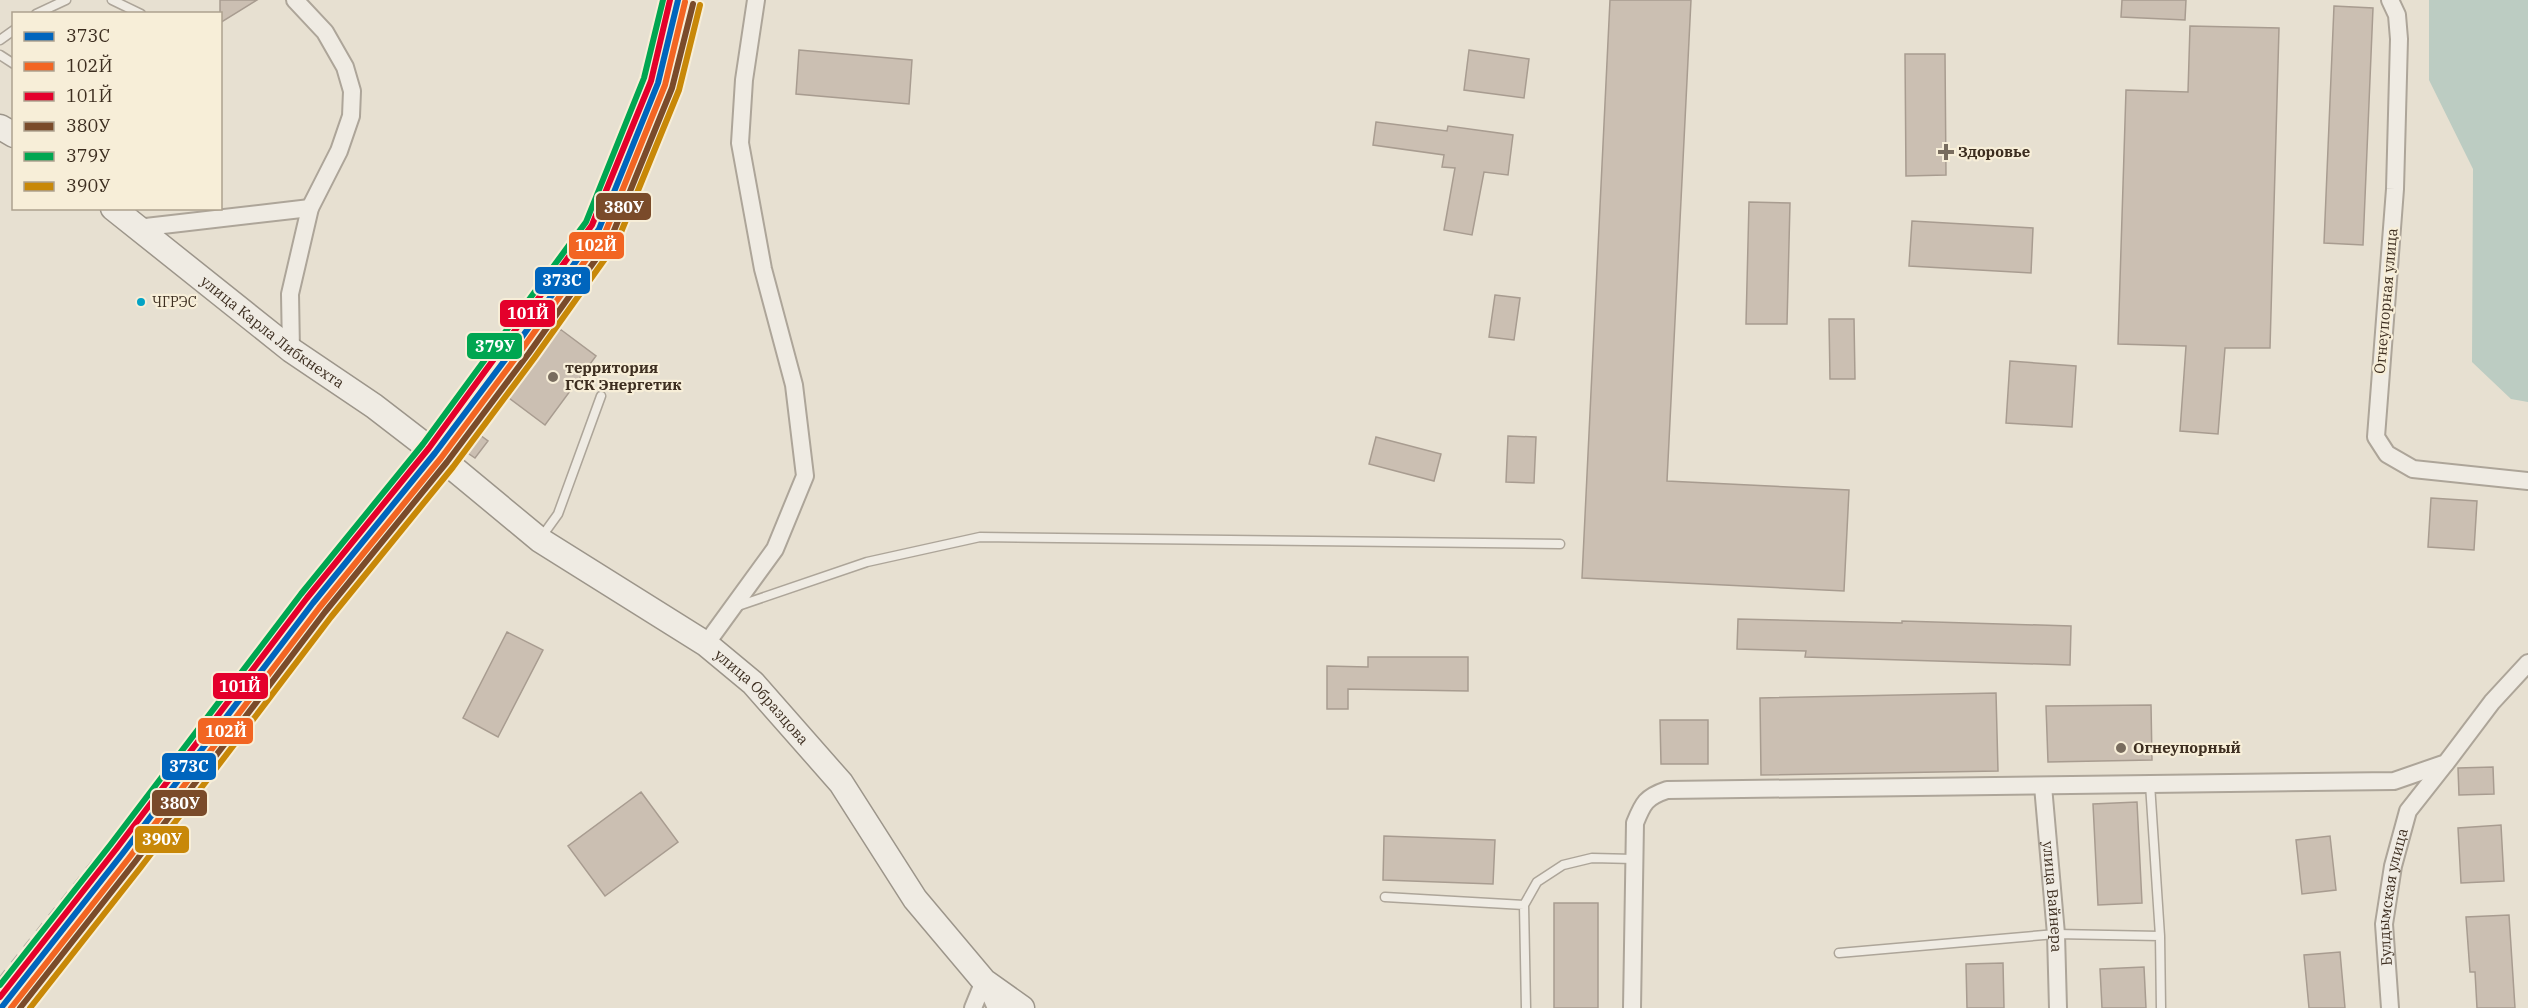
<svg xmlns="http://www.w3.org/2000/svg" width="2528" height="1008" viewBox="0 0 2528 1008" font-family="'IBM Plex Serif',serif">
	<style>
		.water { fill: #bcccc2 }
		.building { fill: #cbbfb2; stroke: #a89c90; stroke-width: 1.5 }
		.lines { fill: none; stroke-linecap: round; stroke-linejoin: round }
		.service-casing { stroke: #ada599; stroke-width: 11 }
		.minor-casing { stroke: #ada599; stroke-width: 20 }
		.secondary-casing { stroke: #9c958a; stroke-width: 27 }
		.service { stroke: #efebe3; stroke-width: 8 }
		.minor { stroke: #efebe3; stroke-width: 16 }
		.secondary { stroke: #efebe3; stroke-width: 24 }
		.rail { stroke: #afaaa2; stroke-width: 4.5; stroke-dasharray: 10 10; stroke-linecap: butt }
		.rail-1-casing { stroke: #f7eed8; stroke-width: 10 }
		.rail-2-casing { stroke: #f7eed8; stroke-width: 10 }
		.rail-3-casing { stroke: #f7eed8; stroke-width: 10 }
		.rail-4-casing { stroke: #f7eed8; stroke-width: 10 }
		.rail-5-casing { stroke: #f7eed8; stroke-width: 10 }
		.rail-6-casing { stroke: #f7eed8; stroke-width: 10 }
		.rail-1 { stroke: #0065bd; stroke-width: 6 }
		.rail-2 { stroke: #f26522; stroke-width: 6 }
		.rail-3 { stroke: #e4002b; stroke-width: 6 }
		.rail-4 { stroke: #7a4b2a; stroke-width: 6 }
		.rail-5 { stroke: #00a651; stroke-width: 6 }
		.rail-6 { stroke: #c88808; stroke-width: 6 }
		.poi-dot { fill: #786c5e; stroke: #f7eed8; stroke-width: 2 }
		.bus-dot { fill: #03a3c5; stroke: #f7eed8; stroke-width: 2 }
		.labels { text-anchor: middle; stroke-width: 4.5; stroke-linejoin: round; paint-order: stroke }
		.bus-label { font-size: 14px; fill: #3d2e20; stroke: #f7eed8; text-anchor: start }
		.poi-label { font-size: 15px; font-weight: bold; fill: #3d2e20; stroke: #f7eed8; text-anchor: start }
		.street-label { font-size: 15px; fill: #3d2e20; stroke: #f7eed8 }
		.line-badge { stroke: #f7eed8; stroke-width: 2 }
		.badge-label { font-size: 16px; text-anchor: middle; font-weight: bold; fill: #fff }
	</style>
	<rect width="100%" height="100%" fill="#e7e0d1"/>
	<path class="water" d="M2429,0H2528V402L2511,399L2472,362L2473,169L2429,80Z"/>
	<path class="building" d="M220,0H257L220,23Z
		M1610,0H1691L1667,481L1849,490L1844,591L1582,578Z
		M2122,0H2186L2185,20L2121,17Z
		M2334,6L2373,8L2363,245L2324,243Z
		M2190,26L2279,28L2270,348H2225L2218,434L2180,431L2186,346L2118,344L2126,90L2188,92Z
		M799,50L912,60L909,104L796,94Z
		M1469,50L1529,59L1524,98L1464,90Z
		M1905,54H1945L1946,175L1906,176Z
		M1376,122L1447,131L1448,126L1513,135L1508,175L1484,172L1472,235L1444,230L1455,168L1442,167L1444,155L1373,145Z
		M1749,202L1790,203L1787,324H1746Z
		M1912,221L2033,228L2031,273L1909,266Z
		M1495,295L1520,298L1514,340L1489,337Z
		M1829,319H1854L1855,379H1830Z
		M560,329L596,356L545,425L509,398Z
		M2010,361L2076,366L2072,427L2006,423Z
		M472,429L488,441L475,458L459,447Z
		M1508,436L1536,437L1534,483L1506,482Z
		M1376,437L1441,454L1434,481L1369,464Z
		M2431,498L2477,501L2474,550L2428,547Z
		M1738,619L1902,623V621L2071,626L2070,665L1805,657L1806,651L1737,649Z
		M507,632L543,650L498,737L463,718Z
		M1368,657H1468V691L1348,689V709H1327V666L1368,667Z
		M1996,693L1998,771L1761,775L1760,698Z
		M2151,705L2152,760L2048,762L2046,706Z
		M1660,720H1708V764H1661Z
		M2493,767L2494,794L2459,795L2458,768Z
		M641,792L678,842L605,896L568,846Z
		M2137,802L2142,903L2098,905L2093,804Z
		M2501,825L2504,881L2461,883L2458,828Z
		M1384,836L1495,840L1493,884L1383,880Z
		M2330,836L2336,890L2302,894L2296,840Z
		M1554,903H1598V1008H1554Z
		M2509,915L2515,1008H2477L2475,972H2470L2466,917Z
		M2340,952L2345,1008H2309L2304,955Z
		M2003,963L2004,1008H1967L1966,964Z
		M2144,967L2146,1008H2102L2100,969Z"/>
	<g class="lines">
		<g class="service-casing">
			<path id="service" d="M112,0L141,14
				M36,14L66,0
				M0,40L14,30
				M0,55L14,64
				M540,539L558,514L601,396
				M735,607L867,562L980,537L1560,544
				M2150,784L2160,936L2161,1008
				M1385,897L1524,905
				M1839,953L2056,934L2160,936
				M1526,1008L1524,905L1537,882L1563,865L1592,858L1634,859"/>
		</g>
		<g class="minor-casing">
			<g id="minor">
				<path d="M2390,0L2397,15L2399,39L2395,189L2376,437L2387,454L2413,469L2528,481"/>
				<path d="M137,228L310,208"/>
				<path d="M291,350L290,294L310,208L339,151L351,116L352,91L345,67L325,32L295,0"/>
				<path d="M706,644L775,549L805,476L794,385L763,269L740,143L744,80L756,0"/>
				<path id="s1" d="M2043,786L2056,934L2058,1008"/>
				<path d="M973,1008L984,981L996,1008"/>
				<path d="M1632,1008L1635,823C1643,803 1646,797 1667,790L2394,781L2446,763L2492,702L2528,663"/>
				<path id="s2" d="M2390,1008L2384,924L2393,866L2408,811L2445,764"/>
			</g>
		</g>
		<g class="secondary-casing">
			<g id="secondary">
				<path d="M0,127L14,135"/>
				<path id="s3" d="M113,208L291,350L374,406L435,453L540,540L706,644L753,683L841,783L915,899L984,981L1022,1008"/>
			</g>
		</g>
		<use href="#service" class="service"/>
		<use href="#minor" class="minor"/>
		<use href="#secondary" class="secondary"/>
		<path class="rail" d="M0,979L98,856L250,685"/>
		<g class="rail-1-casing">
			<path id="rail-1" d="M1,1008L123,853L313,603L435,453L517,344L599,229L658,83L678,0"/>
		</g>
		<g class="rail-2-casing">
			<path id="rail-2" d="M11,1008L129,858L319,608L441,458L523,348L605,233L665,85L685,2"/>
		</g>
		<g class="rail-3-casing">
			<path id="rail-3" d="M0,997L117,848L307,598L429,448L592,225L651,81L670,0"/>
		</g>
		<g class="rail-4-casing">
			<path id="rail-4" d="M20,1008L135,862L325,612L447,462L529,353L611,238L672,88L693,4"/>
		</g>
		<g class="rail-5-casing">
			<path id="rail-5" d="M0,985L111,844L301,594L423,444L586,222L644,78L663,0"/>
		</g>
		<g class="rail-6-casing">
			<path id="rail-6" d="M30,1008L141,867L331,617L453,467L535,357L617,242L679,90L700,5"/>
		</g>
		<use href="#rail-1" class="rail-1"/>
		<use href="#rail-2" class="rail-2"/>
		<use href="#rail-3" class="rail-3"/>
		<use href="#rail-4" class="rail-4"/>
		<use href="#rail-5" class="rail-5"/>
		<use href="#rail-6" class="rail-6"/>
	</g>
	<g class="poi-dot">
		<path d="M1943 143h6v6h6v6h-6v6h-6v-6h-6v-6h6z"/>
		<circle cx="553" cy="377" r="6"/>
		<circle cx="2121" cy="748" r="6"/>
	</g>
	<circle class="bus-dot" cx="141" cy="302" r="5"/>
	<g class="labels">
		<g class="bus-label">
			<text x="152" y="307">ЧГРЭС</text>
		</g>
		<g class="poi-label">
			<text x="1958" y="157">Здоровье</text>
			<text x="565" y="373">территория<tspan x="565" dy="17">ГСК Энергетик</tspan></text>
			<text x="2133" y="753">Огнеупорный</text>
		</g>
		<g class="street-label">
			<text transform="translate(2386 301) rotate(-85)" y="5">Огнеупорная улица</text>
			<text dy="5" stroke="none"><textPath href="#s3" startOffset="202">улица Карла Либкнехта</textPath></text>
			<text dy="5" stroke="none"><textPath href="#s3" startOffset="814">улица Образцова</textPath></text>
			<text dy="5" stroke="none"><textPath href="#s1" startOffset="111">улица Вайнера</textPath></text>
			<text dy="5" stroke="none"><textPath href="#s2" startOffset="112">Булдымская улица</textPath></text>
		</g>
	</g>
	<g class="line-badge">
		<rect x="595" y="192" width="57" height="29" rx="6" fill="#7a4b2a"/>
		<rect x="568" y="231" width="57" height="29" rx="6" fill="#f26522"/>
		<rect x="534" y="266" width="57" height="29" rx="6" fill="#0065bd"/>
		<rect x="499" y="299" width="57" height="29" rx="6" fill="#e4002b"/>
		<rect x="466" y="332" width="57" height="28" rx="6" fill="#00a651"/>
		<rect x="212" y="672" width="57" height="28" rx="6" fill="#e4002b"/>
		<rect x="197" y="717" width="57" height="28" rx="6" fill="#f26522"/>
		<rect x="161" y="752" width="56" height="29" rx="6" fill="#0065bd"/>
		<rect x="151" y="789" width="57" height="28" rx="6" fill="#7a4b2a"/>
		<rect x="134" y="825" width="56" height="29" rx="6" fill="#c88808"/>
	</g>
	<g class="badge-label">
		<text x="624" y="213">380У</text>
		<text x="596" y="251">102Й</text>
		<text x="562" y="286">373C</text>
		<text x="528" y="319">101Й</text>
		<text x="495" y="352">379У</text>
		<text x="240" y="692">101Й</text>
		<text x="226" y="737">102Й</text>
		<text x="189" y="772">373C</text>
		<text x="180" y="809">380У</text>
		<text x="162" y="845">390У</text>
	</g>
	<rect x="12" y="12" width="210" height="198" fill="#f7eed8" stroke="#ada18e" stroke-width="1.5"/>
	<rect x="24" y="32" width="30" height="9" fill="#0065bd" stroke="#ada18e" stroke-width="1.5"/>
	<text x="66" y="42" font-size="18" fill="#3d2e20">373C</text>
	<rect x="24" y="62" width="30" height="9" fill="#f26522" stroke="#ada18e" stroke-width="1.5"/>
	<text x="66" y="72" font-size="18" fill="#3d2e20">102Й</text>
	<rect x="24" y="92" width="30" height="9" fill="#e4002b" stroke="#ada18e" stroke-width="1.5"/>
	<text x="66" y="102" font-size="18" fill="#3d2e20">101Й</text>
	<rect x="24" y="122" width="30" height="9" fill="#7a4b2a" stroke="#ada18e" stroke-width="1.5"/>
	<text x="66" y="132" font-size="18" fill="#3d2e20">380У</text>
	<rect x="24" y="152" width="30" height="9" fill="#00a651" stroke="#ada18e" stroke-width="1.5"/>
	<text x="66" y="162" font-size="18" fill="#3d2e20">379У</text>
	<rect x="24" y="182" width="30" height="9" fill="#c88808" stroke="#ada18e" stroke-width="1.5"/>
	<text x="66" y="192" font-size="18" fill="#3d2e20">390У</text>
</svg>
